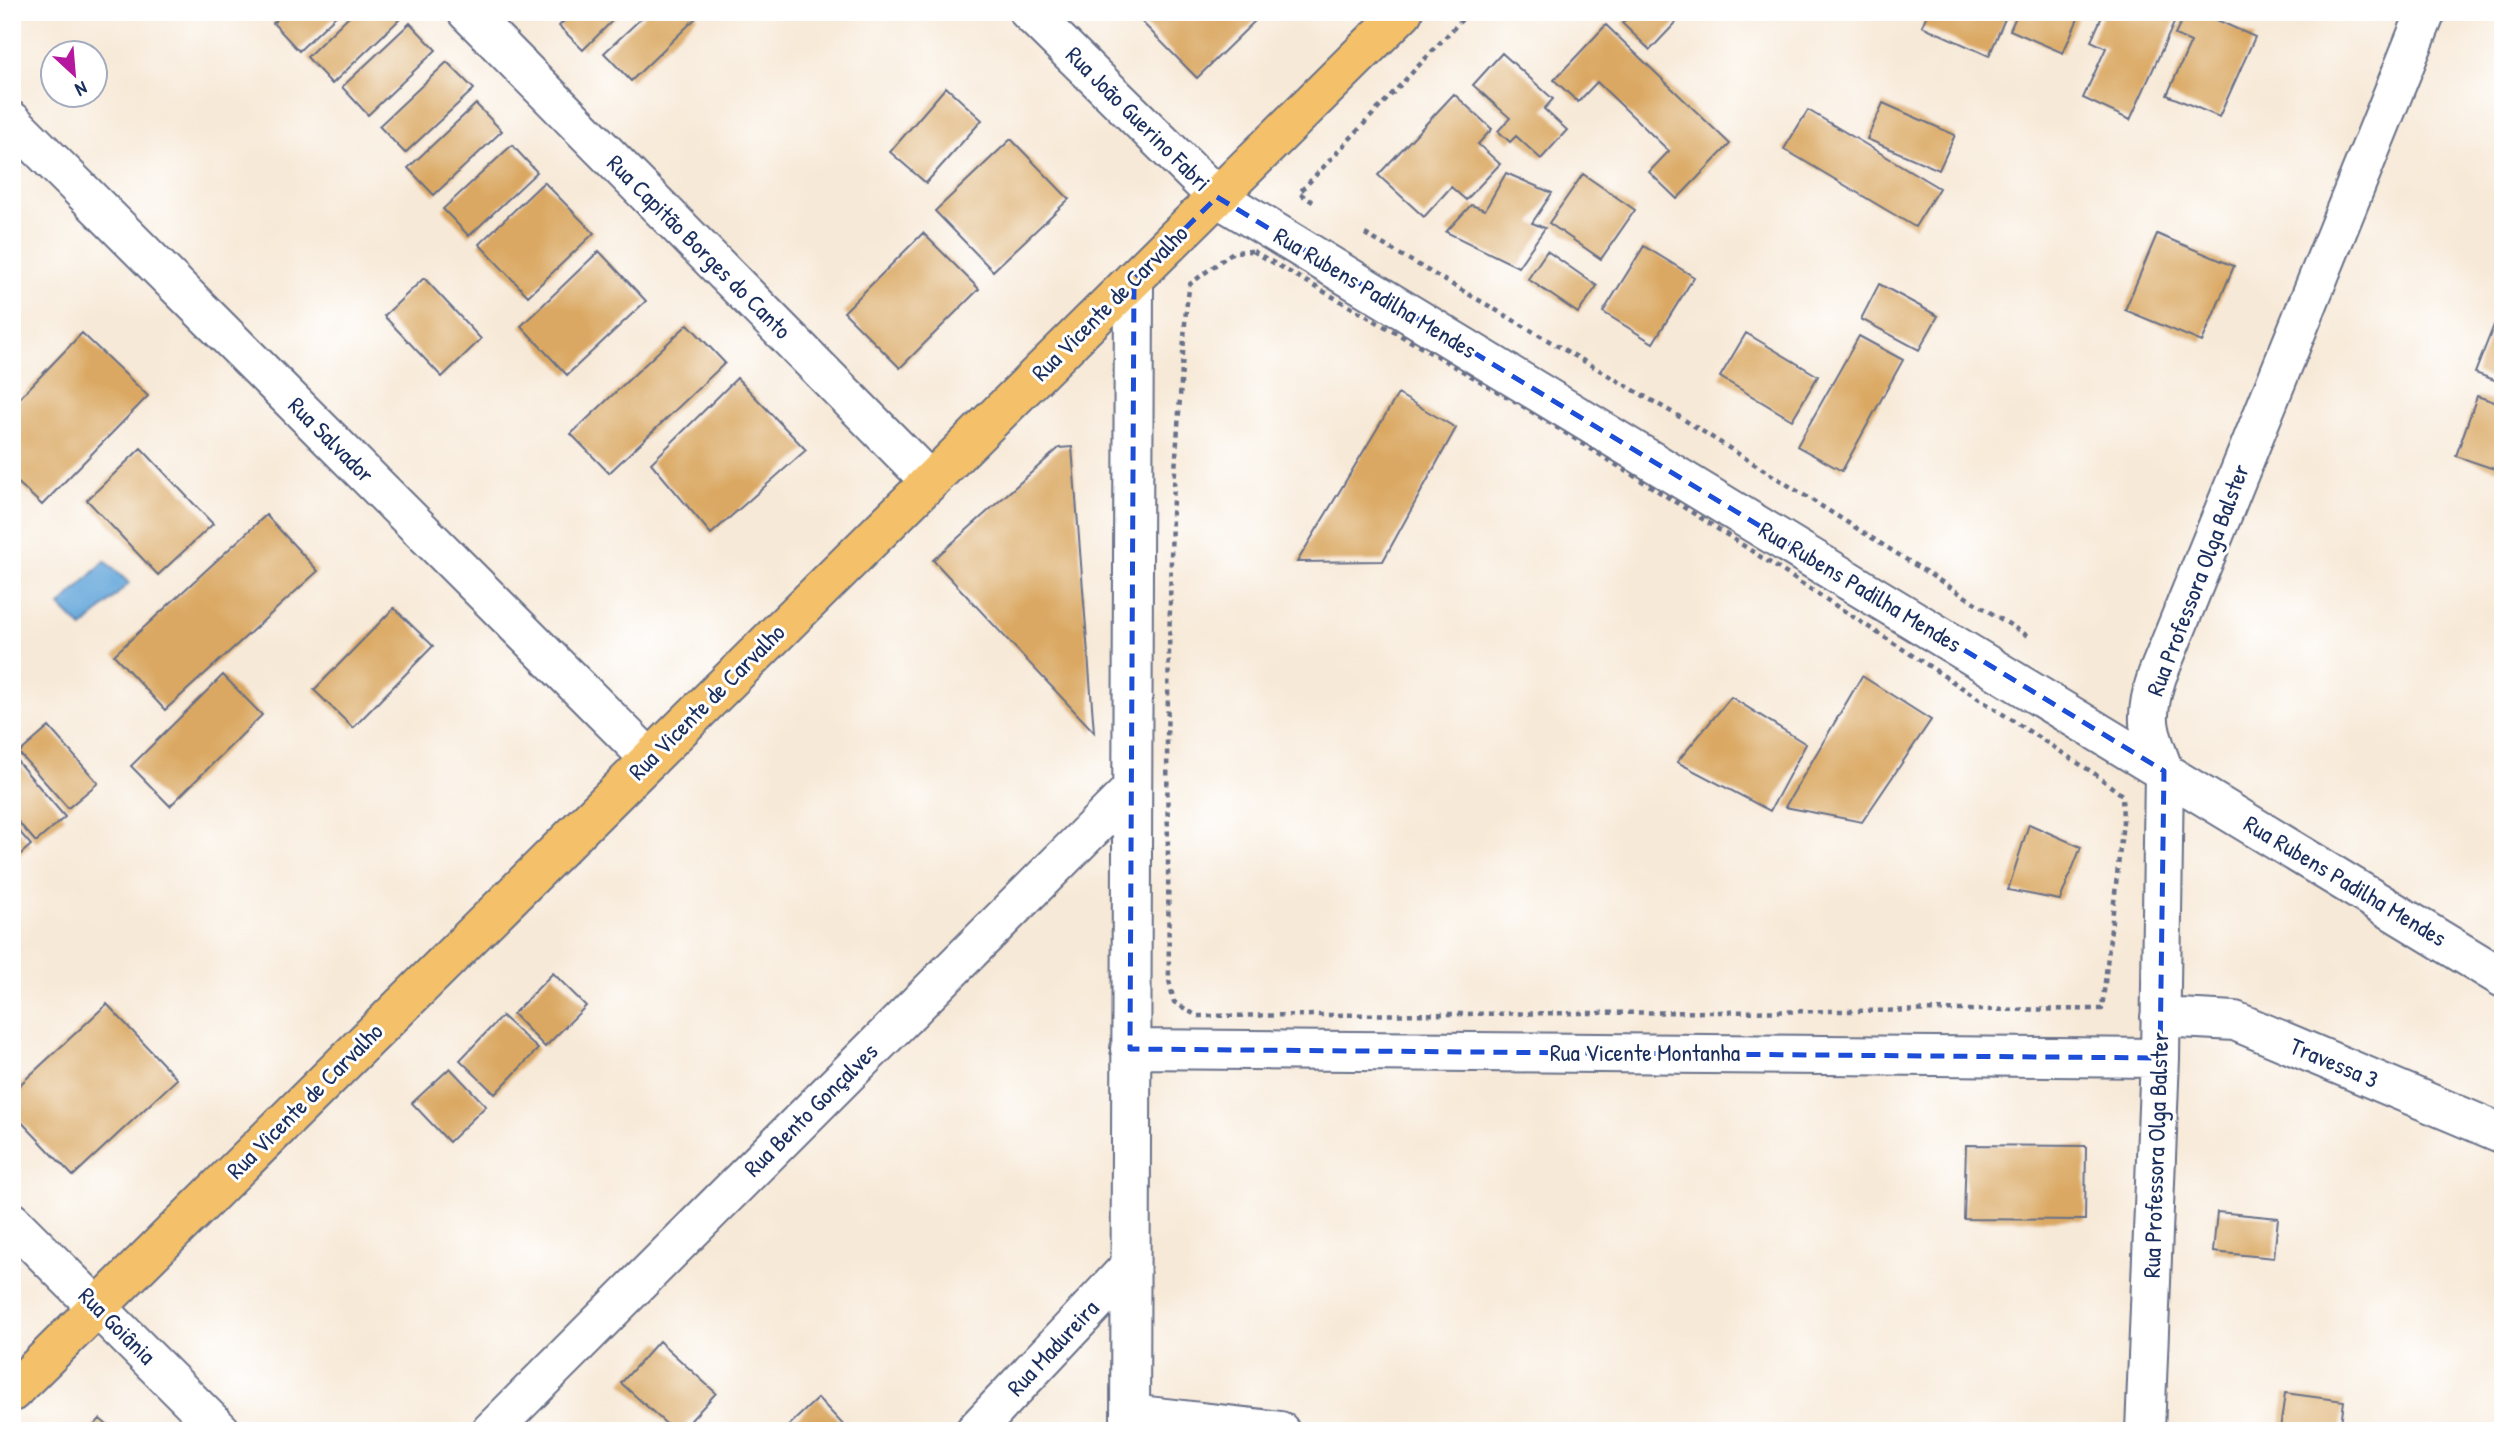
<svg xmlns="http://www.w3.org/2000/svg" width="2515" height="1443" viewBox="0 0 2515 1443" font-family="'Patrick Hand',sans-serif">
	<style>
		.water { fill: #67a9db; stroke: #416c9c; stroke-width: 2 }
		.building { fill: #daa862 }
		.lines { fill: none; stroke-linecap: round; stroke-linejoin: round }
		.minor-casing { stroke: #687088; stroke-width: 42 }
		.major-casing { stroke: #687088; stroke-width: 42 }
		.path { stroke: #687088; stroke-width: 4.5; stroke-dasharray: 5 5; stroke-linecap: butt }
		.minor { stroke: #fff; stroke-width: 38 }
		.major { stroke: #f4c16a; stroke-width: 38 }
		.marked { fill: none; stroke: #1d4ed8; stroke-width: 5; stroke-dasharray: 14 9; stroke-linejoin: round }
		.labels { text-anchor: middle; stroke-width: 6; stroke-linejoin: round; paint-order: stroke }
		.street-label { font-size: 24px; fill: #1b2f5e; stroke: #fff }
	</style>
	<rect width="100%" height="100%" fill="#fff"/>
	<filter id="ink" filterUnits="userSpaceOnUse"><feTurbulence type="fractalNoise" baseFrequency=".0143" numOctaves="2"/><feDisplacementMap in="SourceGraphic" scale="14" xChannelSelector="R" yChannelSelector="G"/><feConvolveMatrix kernelMatrix="1 2 1 2 8 2 1 2 1" color-interpolation-filters="sRGB"/></filter>
	<filter id="wash" filterUnits="userSpaceOnUse"><feTurbulence type="fractalNoise" baseFrequency=".00686" numOctaves="4" result="noise"/><feDisplacementMap in="SourceGraphic" scale="28" xChannelSelector="R" yChannelSelector="G"/><feGaussianBlur stdDeviation="1.57" result="paint"/><feColorMatrix in="noise" values="0 0 0 0 0 0 0 0 0 0 0 0 0 0 0 0 0 1.4 0 .05"/><feComposite in="paint" operator="in"/></filter>
	<g filter="url(#wash)">
		<rect width="100%" height="100%" fill="#f7e9d7"/>
		<path class="water" d="M105,561L129,583L82,628L60,606Z"/>
		<g id="blocks">
			<path class="building" d="M285,12H340L299,51L273,23Z
				M353,12H393L400,19L332,84L307,57Z
				M573,12H621L583,50L559,26Z
				M648,12H694L698,16L631,81L604,53Z
				M1132,12H1264L1197,78Z
				M1621,12H1686L1650,50L1622,23L1627,18Z
				M1928,12H2008L1989,56L1922,26Z
				M2018,12H2081L2063,53L2010,30Z
				M2104,12H2157L2175,21L2130,120L2083,98L2106,48L2091,41Z
				M2186,12H2199L2255,37L2219,117L2167,95L2191,42L2175,35Z
				M410,23L436,50L368,115L342,87Z
				M1606,25L1730,144L1677,199L1649,172L1669,151L1597,82L1578,102L1554,80Z
				M1502,53L1553,99L1544,109L1567,130L1541,159L1516,136L1510,142L1498,131L1510,118L1473,85Z
				M447,62L474,89L405,153L379,126Z
				M946,87L982,120L926,183L890,152Z
				M1454,94L1492,129L1478,144L1500,164L1466,200L1451,187L1424,217L1378,175Z
				M1883,103L1955,135L1939,170L1867,139Z
				M476,104L502,131L434,195L408,168Z
				M1808,110L1939,188L1915,227L1784,149Z
				M1011,139L1069,199L993,271L935,211Z
				M512,145L537,172L469,236L443,209Z
				M1506,173L1552,193L1532,223L1545,228L1518,267L1446,232L1471,205L1485,210Z
				M1583,174L1635,210L1601,259L1549,223Z
				M544,182L594,233L528,296L479,244Z
				M923,233L979,289L900,368L844,312Z
				M2157,234L2234,266L2202,342L2125,310Z
				M1644,246L1694,277L1653,343L1603,312Z
				M599,251L646,301L567,375L521,326Z
				M1547,251L1597,286L1578,313L1528,279Z
				M424,278L481,339L442,377L384,316Z
				M1879,284L1938,316L1919,350L1861,319Z
				M2496,320L2503,323V383L2475,373Z
				M688,324L725,363L609,473L571,434Z
				M82,333L148,396L42,505L12,477V406Z
				M1746,333L1818,376L1792,420L1720,377Z
				M1859,336L1903,360L1842,471L1797,446Z
				M737,378L806,450L711,534L651,463Z
				M1398,394L1456,428L1383,561L1297,562Z
				M2477,396L2503,405V472L2456,456Z
				M1072,447L1094,732L933,560L1059,448Z
				M141,448L213,524L158,575L87,500Z
				M266,515L318,571L165,710L114,655Z
				M394,608L433,646L353,728L314,690Z
				M223,675L262,715L170,806L131,766Z
				M1862,676L1931,720L1862,822L1785,807Z
				M1731,697L1806,744L1770,811L1677,762Z
				M49,727L98,783L68,808L19,753Z
				M17,761L65,817L36,842L12,815V765Z
				M12,823L31,845L12,862Z
				M2029,824L2081,847L2060,900L2008,890Z
				M553,973L586,1006L545,1047L513,1014Z
				M107,1004L177,1079L73,1176L12,1112V1092Z
				M502,1016L538,1049L495,1094L460,1060Z
				M450,1068L486,1106L449,1142L412,1103Z
				M1966,1145L2086,1146L2085,1220L1964,1219Z
				M2217,1212L2278,1218L2274,1258L2213,1252Z
				M659,1341L716,1393L681,1431H674L621,1383Z
				M2285,1393L2344,1401L2340,1431L2280,1429Z
				M818,1398L849,1431H783Z
				M100,1419L114,1431H89Z"/>
		</g>
	</g>
	<g filter="url(#ink)">
		<use href="#blocks" fill-opacity="0" stroke="#687088" stroke-width="2"/>
		<g class="lines">
			<g class="minor-casing">
				<path id="minor" d="M467,12L930,481
					M1029,12L1217,197L2503,978
					M12,121L650,759
					M2160,1017L2235,1021L2503,1134
					M1130,1049L2160,1058
					M12,1222L221,1431
					M1130,1414L1280,1431
					M491,1431L1131,790
					M975,1431L1130,1266
					M1130,1431L1134,279
					M2145,1431L2160,1058L2164,771C2148,730 2143,719 2157,676L2426,12"/>
			</g>
			<g class="major-casing">
				<path id="major" d="M12,1392L1403,12"/>
			</g>
			<path class="path" d="M1313,202L1299,193L1469,12
				M1365,234L1675,414L2031,638
				M1253,251L1513,400L1704,520L2095,774L2122,795L2123,822L2102,1009L1197,1016L1174,1002L1169,980L1167,741L1172,515L1186,309L1190,284L1233,252Z"/>
			<use href="#minor" class="minor"/>
			<use href="#major" class="major"/>
		</g>
	</g>
	<path class="marked" d="M1217,197L2164,771L2160,1058L1130,1049L1134,279Z"/>
	<g class="labels">
		<g class="street-label">
			<text transform="translate(1138 119) rotate(45)" y="8">Rua João Guerino Fabri</text>
			<text transform="translate(699 247) rotate(45)" y="8">Rua Capitão Borges do Canto</text>
			<text transform="translate(1375 293) rotate(31)" y="8">Rua Rubens Padilha Mendes</text>
			<text transform="translate(1110 303) rotate(-45)" y="8">Rua Vicente de Carvalho</text>
			<text transform="translate(331 440) rotate(45)" y="8">Rua Salvador</text>
			<text transform="translate(2198 580) rotate(-69)" y="8">Rua Professora Olga Balster</text>
			<text transform="translate(1860 587) rotate(31)" y="8">Rua Rubens Padilha Mendes</text>
			<text transform="translate(707 702) rotate(-45)" y="8">Rua Vicente de Carvalho</text>
			<text transform="translate(2345 881) rotate(31)" y="8">Rua Rubens Padilha Mendes</text>
			<text x="1645" y="1061">Rua Vicente Montanha</text>
			<text transform="translate(2334 1063) rotate(23)" y="8">Travessa 3</text>
			<text transform="translate(305 1101) rotate(-45)" y="8">Rua Vicente de Carvalho</text>
			<text transform="translate(811 1110) rotate(-45)" y="8">Rua Bento Gonçalves</text>
			<text transform="translate(2156 1155) rotate(-88)" y="8">Rua Professora Olga Balster</text>
			<text transform="translate(117 1326) rotate(45)" y="8">Rua Goiânia</text>
			<text transform="translate(1053 1348) rotate(-47)" y="8">Rua Madureira</text>
		</g>
	</g>
	<rect width="2515" height="1443" fill="none" stroke="#fff" stroke-width="42"/>
	<g transform="translate(74 74) rotate(154)"><circle r="33" fill="#ffffff" stroke="#a4acbf" stroke-width="2"/>
	<path d="M0-5L12 26L0 18L-12 26Z" fill="#b5179e"/>
	<text y="-10" font-size="19" font-weight="bold" text-anchor="middle" fill="#1b2f5e">N</text>
	</g>
</svg>
